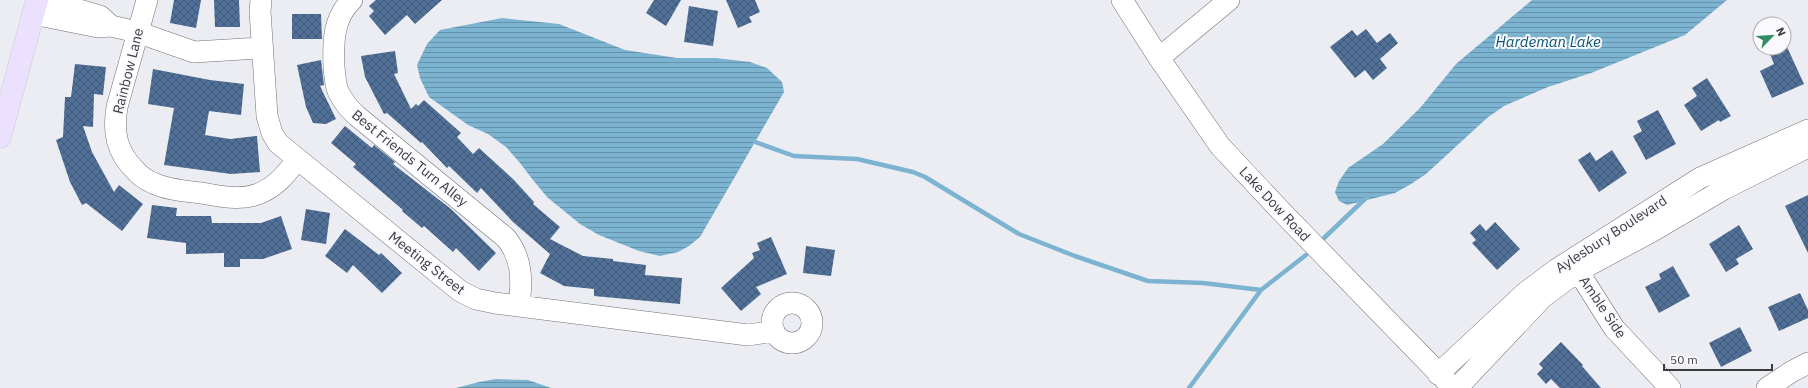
<svg xmlns="http://www.w3.org/2000/svg" width="1808" height="388" viewBox="0 0 1808 388" font-family="'IBM Plex Sans',sans-serif">
	<style>
		.water { fill: url(#water-rules) }
		.lines { fill: none; stroke-linecap: round; stroke-linejoin: round }
		.stream { stroke: #7bb3d0; stroke-width: 4.5 }
		.building { fill: url(#building-cross-hatch) }
		.minor-casing { stroke: #707176; stroke-width: 22 }
		.major-casing { stroke: #cccccd; stroke-width: 23 }
		.minor { stroke: #fff; stroke-width: 21 }
		.major { stroke: #ebe1fe; stroke-width: 22 }
		.labels { text-anchor: middle; stroke-width: 4; stroke-linejoin: round; paint-order: stroke }
		.street-label { font-size: 14px; fill: #3b3c3e; stroke: #fafafe }
		.water-label { font-size: 15px; font-style: italic; fill: #085471; stroke: #fafafe }
	</style>
	<defs>
		<pattern id="water-rules" width="6" height="5" patternUnits="userSpaceOnUse"><rect width="6" height="5" fill="#7bb3d0"/><path d="M0 2.5h6" fill="none" stroke="#6693aa"/></pattern>
		<pattern id="building-cross-hatch" width="8" height="8" patternUnits="userSpaceOnUse"><rect width="8" height="8" fill="#507097"/><path d="M0 0l8 8M0 8l8-8" fill="none" stroke="#405876"/></pattern>
	</defs>
	<rect width="100%" height="100%" fill="#ecedf3"/>
	<path class="water" d="M1532,0H1727L1685,35L1591,73L1548,87L1504,106L1487,118L1426,174L1411,184L1395,193L1347,205L1339,201L1335,192L1339,181L1348,168L1383,144L1420,108L1456,64Z
		M502,18L559,24L625,50L677,58H716L750,62L767,68L782,82L784,92L700,237L689,246L678,252L660,256L639,251L599,235L580,224L547,197L533,180L520,163L506,147L488,134L468,125L429,97L420,78L417,65L427,44L440,30Z
		M496,379L528,380L551,388H456L479,382Z"/>
	<g class="lines">
		<path class="stream" d="M755,142L794,156L857,159L913,172L925,177L1019,234L1075,256L1148,281L1203,283L1261,290
			M1324,238L1367,197
			M1189,388L1261,290L1306,255"/>
	</g>
	<path class="building" d="M174,0H201L196,28L170,23Z
		M214,0H239L240,27H215Z
		M376,0H442L415,24L407,15L385,35L369,16L374,11L369,6Z
		M654,0H681L666,26L646,13Z
		M726,0H755L760,12L749,17L752,22L738,28Z
		M689,6L718,11L713,46L684,42Z
		M292,14H321L322,39H292Z
		M1366,29L1377,43L1390,33L1398,43L1380,59L1387,68L1373,80L1365,70L1355,78L1330,47L1352,30L1357,36Z
		M1787,47L1804,84L1772,98L1760,71L1774,64L1770,54Z
		M395,51L398,73L394,74L411,109L416,104L418,106L424,100L461,133L457,137L473,154L479,148L513,179L534,202L533,204L560,227L550,239L583,256L613,259V261L646,265L645,275L682,278L680,304L594,296V289L564,286L540,273L550,254L513,222L481,188L477,193L449,166L447,168L422,142L421,143L387,113L384,114L365,77L361,56Z
		M321,60L324,85L320,86L336,119L326,124L313,123L306,107L297,65Z
		M75,64L106,67L103,95L94,94L93,127L83,126L92,152L114,192L119,185L143,204L122,231L86,203L82,205L70,182L56,140L63,137L65,97H71Z
		M153,69L210,80L244,84L241,115L209,111L205,135L230,139L257,136L260,172L231,174L164,165L174,108L148,104Z
		M1707,78L1731,116L1720,122L1719,120L1701,131L1684,105L1697,96L1692,88Z
		M1658,110L1676,144L1646,160L1633,136L1642,131L1637,121Z
		M345,126L372,148L374,145L395,162L393,164L451,209L496,253L479,271L456,248L453,252L424,226L422,228L402,211L403,210L353,167L356,164L331,143Z
		M1612,150L1627,173L1599,192L1578,160L1590,152L1596,161Z
		M1808,195V253L1785,206Z
		M152,205L177,208L176,216H211L212,223H261L281,216L292,249L263,259H240V267H224V253L186,254V243L147,238Z
		M306,209L330,213L326,244L301,240Z
		M1495,222L1520,249L1497,270L1472,243L1476,240L1470,233L1480,224L1486,231Z
		M1739,225L1753,249L1736,259L1739,264L1726,272L1709,244Z
		M345,229L379,255L381,253L402,273L382,293L353,265L347,273L325,256Z
		M771,237L787,274L756,287L761,294L741,311L721,288L754,258L752,253L760,250L757,243Z
		M806,246L835,250L831,276L803,273Z
		M1673,266L1690,296L1659,313L1645,287L1661,279L1659,274Z
		M1800,293L1808,310V318L1779,331L1768,307Z
		M1740,327L1752,351L1721,367L1709,343Z
		M1561,342L1583,365L1582,366L1601,388H1560L1551,379L1546,384L1537,374L1543,368L1539,364Z"/>
	<g class="lines">
		<g class="minor-casing">
			<path id="minor" d="M147,0L117,107C113,131 116,151 134,169C139,175 146,180 153,183C168,190 185,191 201,193C221,196 239,201 258,194C276,187 286,174 297,160
				M261,0L260,11L267,116L272,133L278,143L460,291L476,299L495,303L748,335L774,331
				M352,0C333,18 333,42 334,67C335,75 335,84 338,91C343,102 349,109 357,116L506,238C523,259 522,282 519,306
				M1122,0L1159,58L1220,146L1280,210L1453,388
				M33,14L98,27L111,26L100,16L44,0
				M111,26L137,32L194,52L262,48
				M1159,58L1229,0
				M1571,260L1614,328L1670,388
				M772 323a20 20 0 1 1 40 0a20 20 0 1 1-40 0Z
				M1438,374L1525,293L1557,269L1700,178L1808,130
				M1457,388L1543,297L1578,271L1651,232L1724,189L1808,147
				M1767,388L1791,372L1808,363"/>
		</g>
		<g class="major-casing">
			<path id="major" d="M0,137L37,0"/>
		</g>
		<use href="#minor" class="minor"/>
		<use href="#major" class="major"/>
	</g>
	<g class="labels">
		<g class="street-label">
			<text transform="translate(128 71) rotate(-76)" y="5">Rainbow Lane</text>
			<text transform="translate(410 158) rotate(39)" y="5">Best Friends Turn Alley</text>
			<text transform="translate(1275 204) rotate(47)" y="5">Lake Dow Road</text>
			<text transform="translate(1611 234) rotate(-33)" y="5">Aylesbury Boulevard</text>
			<text transform="translate(427 263) rotate(38)" y="5">Meeting Street</text>
			<text transform="translate(1603 307) rotate(56)" y="5">Amble Side</text>
		</g>
		<g class="water-label">
			<text x="1548" y="47">Hardeman Lake</text>
		</g>
	</g>
	<g transform="translate(1772 36) rotate(65)"><circle r="19" fill="#fafafe" stroke="#aeaeb1"/>
	<path d="M0-3L7 15L0 10L-7 15Z" fill="#318d64"/>
	<text y="-6" font-size="11" font-weight="bold" text-anchor="middle" fill="#3b3c3e">N</text>
	</g>
	<path d="M1664 364v6h108v-6" fill="none" stroke="#3b3c3e" stroke-width="2"/>
	<text x="1670" y="364" font-size="12" fill="#3b3c3e" stroke="#fafafe" stroke-width="3" paint-order="stroke">50 m</text>
</svg>
